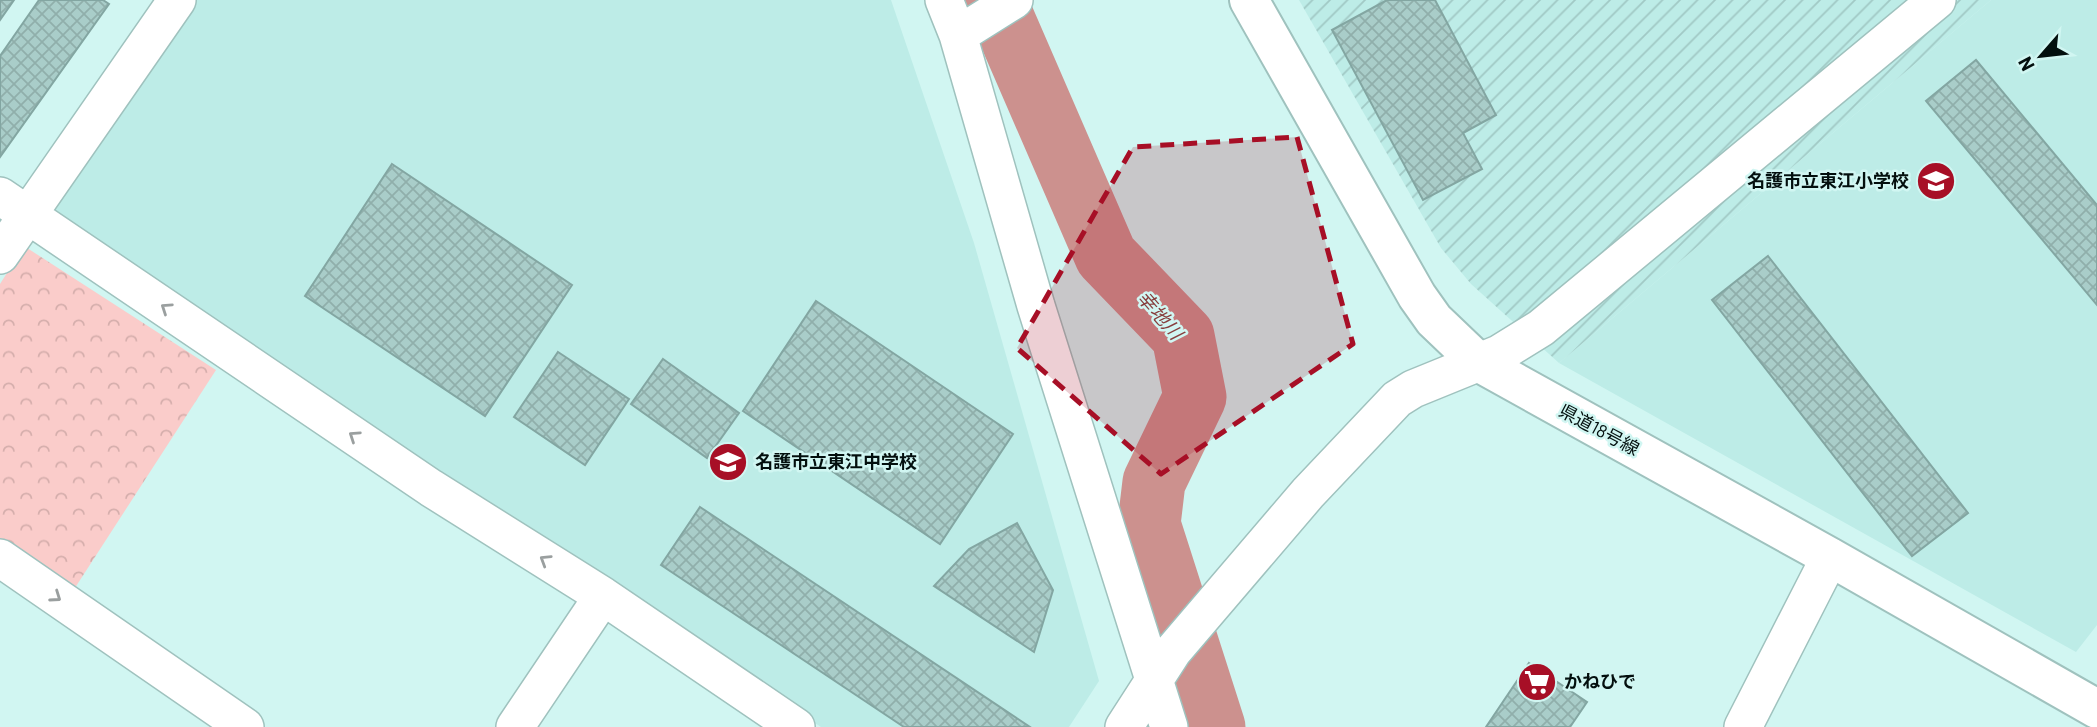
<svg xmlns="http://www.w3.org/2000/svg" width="2097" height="727" viewBox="0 0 2097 727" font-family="Barlow,'Noto Sans JP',sans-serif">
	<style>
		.built { fill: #bdece7 }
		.industrial { fill: url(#industrial-furrows) }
		.forest { fill: url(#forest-crowns) }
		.water { fill: url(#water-waves); stroke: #906a68; stroke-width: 2 }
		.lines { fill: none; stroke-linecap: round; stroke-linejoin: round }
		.river { stroke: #cc918e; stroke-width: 63 }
		.building { fill: url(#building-cross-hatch); stroke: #83a6a2; stroke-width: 2 }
		.minor-casing { stroke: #9fc2be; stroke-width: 40 }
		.major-casing { stroke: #9fc2be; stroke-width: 42 }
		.minor { stroke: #fff; stroke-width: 37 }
		.major { stroke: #fff; stroke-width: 38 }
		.oneway { stroke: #9a9f9f }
		.marked { fill: #a70f26; fill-opacity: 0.2; stroke: #a70f26; stroke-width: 5; stroke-dasharray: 14 9; stroke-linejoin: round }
		.labels { text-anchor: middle; stroke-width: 5; stroke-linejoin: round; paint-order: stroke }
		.poi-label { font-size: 18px; font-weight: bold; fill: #030f0e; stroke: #d1f6f2; text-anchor: start }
		.street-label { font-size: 18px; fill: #030f0e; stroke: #d1f6f2 }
		.water-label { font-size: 19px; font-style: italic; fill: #873d3c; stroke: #d1f6f2 }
	</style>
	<defs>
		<pattern id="industrial-furrows" width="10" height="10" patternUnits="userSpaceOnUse" patternTransform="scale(1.75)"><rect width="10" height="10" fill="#bdece7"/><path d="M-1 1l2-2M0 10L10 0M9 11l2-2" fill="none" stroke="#a1c9c5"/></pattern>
		<pattern id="forest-crowns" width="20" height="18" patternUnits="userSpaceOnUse" patternTransform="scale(1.75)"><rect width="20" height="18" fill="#faccca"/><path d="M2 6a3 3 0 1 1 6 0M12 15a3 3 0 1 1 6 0" fill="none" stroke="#d5aeac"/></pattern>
		<pattern id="water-waves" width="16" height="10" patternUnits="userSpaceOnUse" patternTransform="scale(1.75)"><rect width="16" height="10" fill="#cc918e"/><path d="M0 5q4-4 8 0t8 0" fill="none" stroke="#a37572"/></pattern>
		<pattern id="building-cross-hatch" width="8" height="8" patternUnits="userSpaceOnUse" patternTransform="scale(1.75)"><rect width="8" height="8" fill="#a9cdc9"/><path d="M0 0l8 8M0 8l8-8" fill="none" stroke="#90afab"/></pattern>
	</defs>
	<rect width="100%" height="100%" fill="#d1f6f2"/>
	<path class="built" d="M188,0H891L974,243L1099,681L1069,727H821L50,218Z
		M1991,0H2097V625L2076,652L1559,363Z"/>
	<path class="industrial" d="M1299,0H1991L1559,363L1471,284L1441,248Z"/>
	<path class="forest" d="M24,246L216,370L71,594L0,548V284Z"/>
	<path class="water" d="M1149,524L1223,727H1197C1175,661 1157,593 1149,524Z"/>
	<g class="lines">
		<path class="river" d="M995,0L1106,256L1183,336L1195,397L1154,482L1149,524L1214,727"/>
	</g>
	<path class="building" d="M0,0H14L0,20Z
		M39,0H103L109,4L0,157V56Z
		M1387,0H1435L1496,115L1463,133L1482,169L1423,200L1332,30Z
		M1976,60L2097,205V305L1926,101Z
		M392,164L572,285L485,416L305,296Z
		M1768,256L1968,513L1912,556L1712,300Z
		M816,301L1013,434L940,544L743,411Z
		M558,352L629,399L585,465L514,417Z
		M663,359L739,413L707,458L631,404Z
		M700,507L1030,727H904L661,565Z
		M1017,523L1053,590L1034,652L934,586L969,549Z
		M1529,663L1587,702L1570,727H1486Z"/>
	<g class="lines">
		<g class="minor-casing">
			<path id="minor" d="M944,0L958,35L1036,306L1169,727
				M958,35L1014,0
				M0,196L431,488L603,596L796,727
				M0,255L177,0
				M0,558L245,727
				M515,727L603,596
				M1124,727L1173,651L1308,493L1397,399L1413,389L1499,354L1541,328L1937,0
				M1743,727L1830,557"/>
		</g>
		<g class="major-casing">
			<path id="major" d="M1249,0L1417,296L1434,320L1478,362L1830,557L2097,709"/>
		</g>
		<use href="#minor" class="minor"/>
		<use href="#major" class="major"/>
	</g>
	<defs><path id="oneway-chevron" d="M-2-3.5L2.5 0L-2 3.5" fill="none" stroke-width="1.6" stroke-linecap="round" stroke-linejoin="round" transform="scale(1.75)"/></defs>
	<g class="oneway">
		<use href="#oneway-chevron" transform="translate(166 308) rotate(-146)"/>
		<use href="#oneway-chevron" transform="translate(354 436) rotate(-146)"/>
		<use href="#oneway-chevron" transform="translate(545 560) rotate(-148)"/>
		<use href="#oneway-chevron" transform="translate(56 597) rotate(35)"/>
	</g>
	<path class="marked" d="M1297,137L1353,344L1161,474L1017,348L1133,147Z"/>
	<defs>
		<g id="school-disc" transform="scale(2.0125)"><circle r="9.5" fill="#a70f26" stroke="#d1f6f2"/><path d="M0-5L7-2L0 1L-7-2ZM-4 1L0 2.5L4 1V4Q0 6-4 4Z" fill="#fff"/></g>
		<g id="supermarket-disc" transform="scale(2.0125)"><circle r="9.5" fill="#a70f26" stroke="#d1f6f2"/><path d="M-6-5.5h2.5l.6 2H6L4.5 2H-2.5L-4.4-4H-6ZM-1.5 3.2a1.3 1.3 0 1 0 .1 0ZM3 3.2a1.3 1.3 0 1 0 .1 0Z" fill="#fff"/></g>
	</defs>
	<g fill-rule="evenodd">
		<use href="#school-disc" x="1936" y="181"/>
		<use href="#school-disc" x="728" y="462"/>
		<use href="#supermarket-disc" x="1537" y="682"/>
	</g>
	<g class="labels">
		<g class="poi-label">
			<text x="1909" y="187" text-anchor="end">名護市立東江小学校</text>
			<text x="755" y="468">名護市立東江中学校</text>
			<text x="1564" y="688">かねひで</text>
		</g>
		<g class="street-label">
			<text transform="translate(1599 430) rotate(28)" y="6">県道18号線</text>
		</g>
		<g class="water-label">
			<text transform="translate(1160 315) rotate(49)" y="7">幸地川</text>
		</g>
	</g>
	<g transform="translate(2041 56) rotate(242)" stroke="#d1f6f2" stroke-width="5" paint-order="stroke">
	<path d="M0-5L12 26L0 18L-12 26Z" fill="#030f0e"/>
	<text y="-10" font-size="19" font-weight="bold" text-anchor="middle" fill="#030f0e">N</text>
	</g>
</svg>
